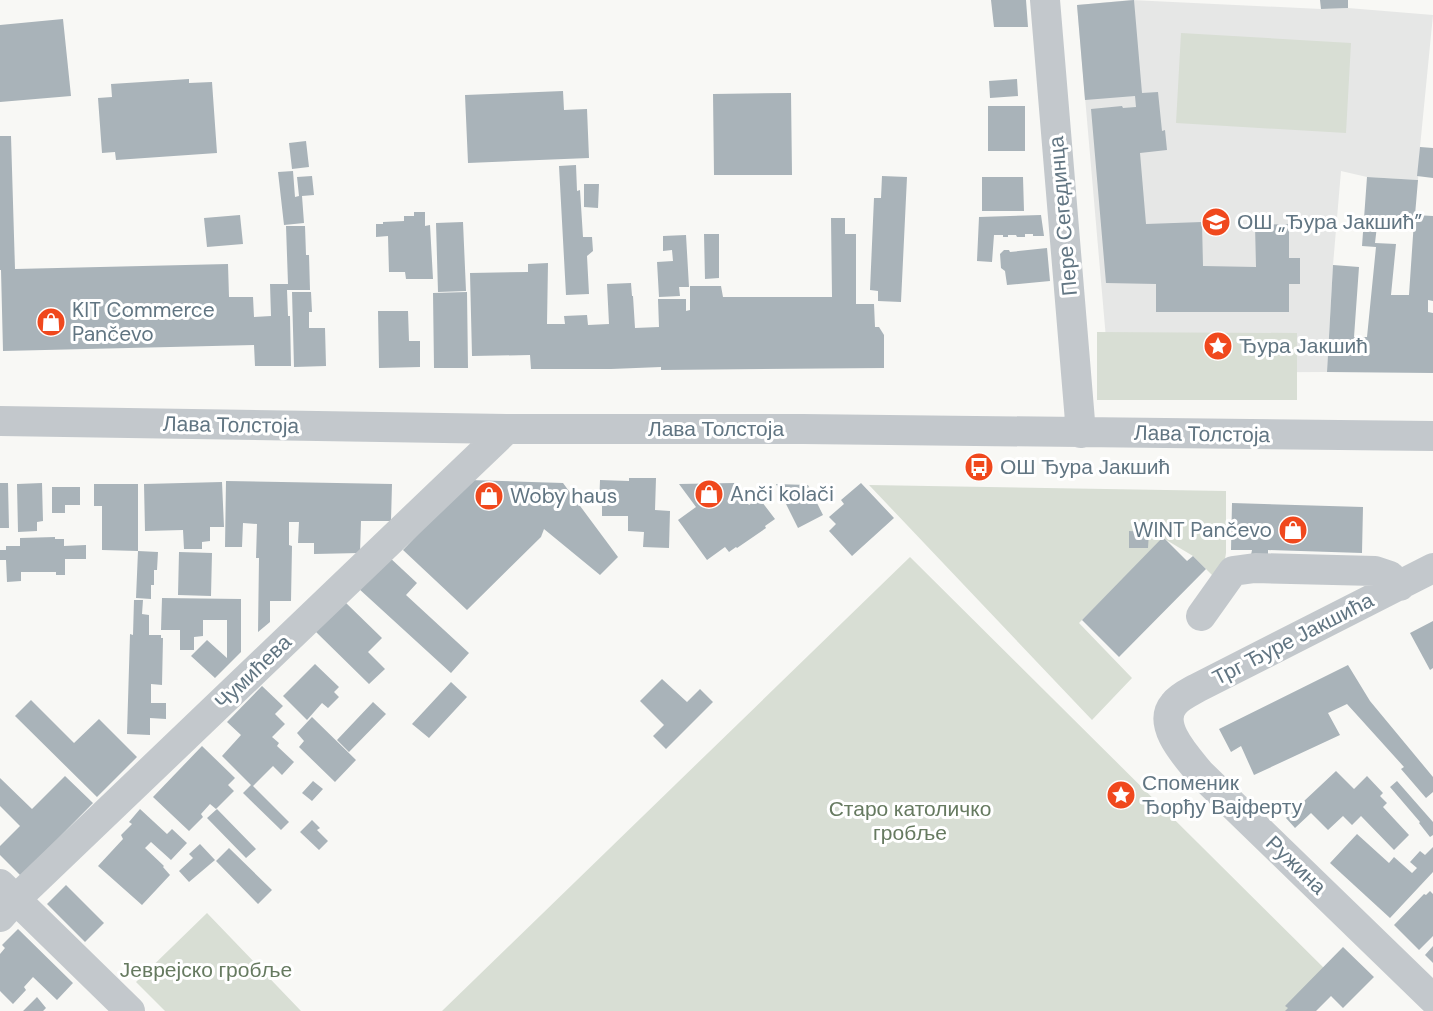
<svg xmlns="http://www.w3.org/2000/svg" width="1433" height="1011" viewBox="0 0 1433 1011" font-family="'DM Sans',sans-serif">
	<style>
		.built { fill: #e6e7e6 }
		.green { fill: #d8ded4 }
		.building { fill: #a9b3b9; fill-rule: evenodd }
		.lines { fill: none; stroke-linecap: round; stroke-linejoin: round }
		.minor { stroke: #c3c8cc; stroke-width: 30 }
		.labels { text-anchor: middle; stroke-width: 6; stroke-linejoin: round; paint-order: stroke }
		.street-label { font-size: 21px; fill: #617582; stroke: #fff }
		.poi-label { font-size: 21px; fill: #617582; stroke: #fff; text-anchor: start }
		.park-label { font-size: 21px; fill: #667a60; stroke: #fff }
	</style>
	<rect width="100%" height="100%" fill="#f8f8f5"/>
	<path class="built" d="M1131,0L1321,9L1348,8L1433,15L1420,147L1418,180L1367,177L1341,171L1333,265L1327,372L1109,373L1077,5Z"/>
	<path class="green" d="M1181,33L1351,43L1346,133L1176,123Z
		M1097,332L1297,333V400H1097Z
		M869,485L1226,491V553L1223,572L1216,579L1193,556L1163,538L1079,623L1132,678L1092,720Z
		M910,557L1333,977L1299,1011H442Z
		M207,913L301,1011H165L136,982Z"/>
	<path class="building" d="M991,0H1026L1028,27H994Z
		M1134,0L1142,93L1158,92L1162,131L1165,130L1167,150L1140,153L1146,224L1202,222L1203,266L1256,267L1255,225L1289,224V258H1300V284H1289V312H1156V284L1106,283L1091,109L1122,106L1123,108L1136,107L1135,96L1085,100L1077,5Z
		M1320,0H1348V8L1321,9Z
		M63,19L71,96L0,102V25Z
		M189,79V83L212,82L217,153L116,160L115,152L102,153L98,98L112,97L111,84Z
		M1017,79L1018,96L990,98L989,81Z
		M563,91L564,110L587,109L589,158L468,163L465,95Z
		M791,93L792,175H714L713,94Z
		M988,106H1025V151H988Z
		M0,136H11L15,269L228,264L229,297H253L254,317L271,316L270,284H288L286,226H305L306,255H309L310,290H287L288,316H290L291,366H255L254,345L3,351L1,270H0Z
		M306,141L309,167L292,169L289,143Z
		M1420,147L1433,148V178L1417,176Z
		M576,165L577,191L580,190L583,237H592L593,251L587,256L589,294L566,295L559,166Z
		M293,171L295,197L299,196L297,177L312,176L314,195L302,196L304,223L284,225L278,172Z
		M882,176L907,177L901,302L878,301V291L870,290L874,198H881Z
		M982,177H1023L1024,211H982Z
		M1367,177L1418,180L1415,215L1433,216V301L1428,300V312L1433,313V373L1327,372L1333,265L1359,267L1354,337H1367L1376,247L1362,246ZM1378,217L1388,218V225L1403,226V220L1414,221L1409,295H1391L1396,244L1375,243Z
		M584,184H599L598,208L584,207Z
		M414,212H425V226L430,225L433,279H406L405,272H389L388,236L376,237V224H383V222L404,221V216H414Z
		M240,215L243,244L207,247L204,218Z
		M1041,215L1044,236H1033V234H1025V237H1017L1016,235H1008V237H1003V235H994L992,262L977,261L979,217Z
		M831,218H845V234H856V304H874L875,327H879L884,335V368L661,370V367L611,369H531L530,355L472,356L470,273L528,272V264L548,263L547,324H565L564,316L587,315L588,325L609,324L607,284L631,283L632,296H633L635,328L659,327L658,299H686V311L690,310V286H721L723,297H832Z
		M463,222L466,291L438,292L436,223Z
		M704,234H719V278L705,279Z
		M686,235L689,287H679L680,296L659,297L657,262L673,261L672,250L663,251V236Z
		M1047,248L1050,281L1007,285L1005,271L1001,268L1000,254L1004,250H1009L1010,252Z
		M292,292H311L312,312H309V328H325L326,366L294,367Z
		M467,292L468,368H434L433,293Z
		M378,311H408L409,341H420V367L379,368Z
		M629,478H656L655,510L670,511L669,548L643,547L644,532L628,531V516H602V506H599L600,480L629,481Z
		M470,480L563,483L618,557L600,575L544,529L541,537L467,610L403,550Z
		M226,481L392,484L391,521H361L360,553L314,554V543H298L299,522H289V545L292,546L291,601H270V622L258,632L259,558H256L257,524L243,523L242,547H225Z
		M222,482L224,527H210V541L202,542V549H184L183,530L145,531L144,484Z
		M0,483H8L9,528H0Z
		M42,483L43,521L37,522V531L18,532L17,484Z
		M734,483L749,505L759,498L775,519L765,526L766,528L737,548L736,547L729,552L725,547L707,560L678,520L696,507L679,484Z
		M861,483L894,518L852,556L829,531L836,524L829,517L844,504L841,500Z
		M94,484H138V551L102,550V506H94Z
		M776,484L808,485L823,515L798,528Z
		M52,487H80V505H65V513H52Z
		M1232,503L1363,507L1362,553L1268,550V556L1251,555L1252,550H1231Z
		M1129,531L1149,532L1148,548H1129Z
		M55,537V539H64V546L86,545V559H65V575H56V572H21V581L7,582L6,560H0V550H6V546H20V538Z
		M1163,537L1187,561L1193,556L1206,569L1119,657L1082,620Z
		M138,551L158,552L157,570H154V585H151V599L136,598Z
		M179,552L212,553L211,596L178,595Z
		M388,556L417,583L406,595L469,653L451,673L358,588Z
		M162,598L241,599V652L215,678L191,656L207,640L227,658V620H203V636L194,637V650H180V630H161Z
		M134,600H143L142,614L149,615V635H161V638H163L162,685L151,684V703H166V719L150,718V735L127,734L130,634L133,635Z
		M345,602L382,638L368,652L385,669L369,684L315,631Z
		M1433,621V668L1430,670L1410,633Z
		M315,664L339,687L334,692L339,697L328,708L322,703L307,720L283,696Z
		M1348,665L1370,701L1433,777V792L1426,798L1401,769L1404,767L1347,704L1328,713L1340,735L1254,775L1241,746L1231,752L1219,729Z
		M662,679L687,702L700,689L713,702L666,749L653,736L664,725L640,701Z
		M451,682L467,697L429,738L412,724Z
		M262,686L283,706L275,714L285,724L272,737L279,743L277,746L294,762L282,775L273,766L253,786L289,822L281,830L243,793L251,785L222,756L241,735L227,722Z
		M31,700L74,743L99,719L137,757L97,797L15,716Z
		M373,702L386,714L349,752L337,740Z
		M312,717L356,760L335,782L299,747L304,741L297,733Z
		M202,746L235,778L228,785L234,791L216,809L210,804L201,814L203,817L189,831L153,797Z
		M1336,771L1354,789L1367,776L1383,793L1380,796L1387,803L1383,807L1409,835L1394,850L1361,816L1352,825L1343,816L1328,830L1311,813L1295,828L1286,818Z
		M65,776L93,803L21,876L0,855V846L20,826L0,806V778L32,809Z
		M313,781L323,789L312,801L302,793Z
		M1397,781L1433,822V835L1430,837L1419,823L1420,822L1390,787Z
		M140,809L167,834L172,829L187,843L171,860L151,842L145,848L164,866L163,867L170,875L142,905L98,866L123,839L121,835L132,824L129,822Z
		M217,809L256,849L246,858L207,818Z
		M312,820L320,828L317,830L328,841L319,850L300,832Z
		M1357,834L1389,863L1394,857L1412,873L1417,868L1410,862L1420,851L1425,855L1433,847V872L1390,918L1330,863Z
		M200,844L215,860L189,882L179,871L193,858L189,854Z
		M229,848L272,890L258,904L216,861Z
		M66,885L104,923L85,942L47,904Z
		M1430,891L1433,894V936L1419,950L1394,925L1424,894L1426,895Z
		M18,929L73,983L57,1000L33,977L24,987L26,990L13,1004L0,991V954L5,948L2,945Z
		M1433,946V963L1425,955Z
		M1343,947L1374,977L1343,1008L1331,996L1316,1011H1285L1288,1008L1285,1006Z
		M37,997L46,1008L43,1011H23Z"/>
	<g class="lines">
		<path class="minor" d="M1045,0L1081,433
			M0,421L507,429H803L1433,436
			M1433,568L1197,688C1190,692 1179,697 1174,704C1156,725 1187,757 1200,773L1433,999
			M1201,616L1233,571L1255,568L1375,571L1390,576L1400,586
			M0,884L130,1011
			M0,917L15,900L507,429"/>
	</g>
	<defs>
		<g id="school-disc" transform="scale(1.5)"><circle r="9.5" fill="#f0481d" stroke="#fff"/><path d="M0-5L7-2L0 1L-7-2ZM-4 1L0 2.5L4 1V4Q0 6-4 4Z" fill="#fff"/></g>
		<g id="shop-disc" transform="scale(1.5)"><circle r="9.5" fill="#f0481d" stroke="#fff"/><path d="M-5-2.5h2.3a2.7 3.5 0 0 1 5.4 0H5L5.5 6h-11ZM-1.5-2.5h3a1.5 2.3 0 0 0-3 0Z" fill="#fff"/></g>
		<g id="sight-disc" transform="scale(1.5)"><circle r="9.5" fill="#f0481d" stroke="#fff"/><path d="M0-6L1.8-2.2L6-1.7L2.9 1.2L3.7 5.4L0 3.3L-3.7 5.4L-2.9 1.2L-6-1.7L-1.8-2.2Z" fill="#fff"/></g>
		<g id="bus-disc" transform="scale(1.5)"><circle r="9.5" fill="#f0481d" stroke="#fff"/><path d="M-5-6H5V4H4V6H2V4H-2V6H-4V4H-5ZM-3.5-4V0h7V-4ZM-3.5 1.2v1.5H-2V1.2ZM2 1.2v1.5H3.5V1.2Z" fill="#fff"/></g>
	</defs>
	<g fill-rule="evenodd">
		<use href="#school-disc" x="1216" y="222"/>
		<use href="#shop-disc" x="51" y="322"/>
		<use href="#sight-disc" x="1218" y="346"/>
		<use href="#bus-disc" x="979" y="467"/>
		<use href="#shop-disc" x="709" y="494"/>
		<use href="#shop-disc" x="489" y="496"/>
		<use href="#shop-disc" x="1293" y="530"/>
		<use href="#sight-disc" x="1121" y="795"/>
	</g>
	<g class="labels">
		<g class="street-label">
			<text transform="translate(1063 216) rotate(-95)" y="7">Пере Сегединца</text>
			<text transform="translate(231 425) rotate(1)" y="7">Лава Толстоја</text>
			<text x="716" y="436">Лава Толстоја</text>
			<text transform="translate(1202 434) rotate(1)" y="7">Лава Толстоја</text>
			<text transform="translate(1293 639) rotate(-27)" y="7">Трг Ђуре Јакшића</text>
			<text transform="translate(253 672) rotate(-44)" y="7">Чумићева</text>
			<text transform="translate(1296 865) rotate(44)" y="7">Ружина</text>
		</g>
		<g class="poi-label">
			<text x="1237" y="229">ОШ „Ђура Јакшић”</text>
			<text x="72" y="317">KIT Commerce<tspan x="72" dy="24">Pančevo</tspan></text>
			<text x="1239" y="353">Ђура Јакшић</text>
			<text x="1000" y="474">ОШ Ђура Јакшић</text>
			<text x="730" y="501">Anči kolači</text>
			<text x="510" y="503">Woby haus</text>
			<text x="1272" y="537" text-anchor="end">WINT Pančevo</text>
			<text x="1142" y="790">Споменик<tspan x="1142" dy="24">Ђорђу Вајферту</tspan></text>
		</g>
		<g class="park-label">
			<text x="910" y="816">Старо католичко<tspan x="910" dy="24">гробље</tspan></text>
			<text x="206" y="977">Јеврејско гробље</text>
		</g>
	</g>
</svg>
